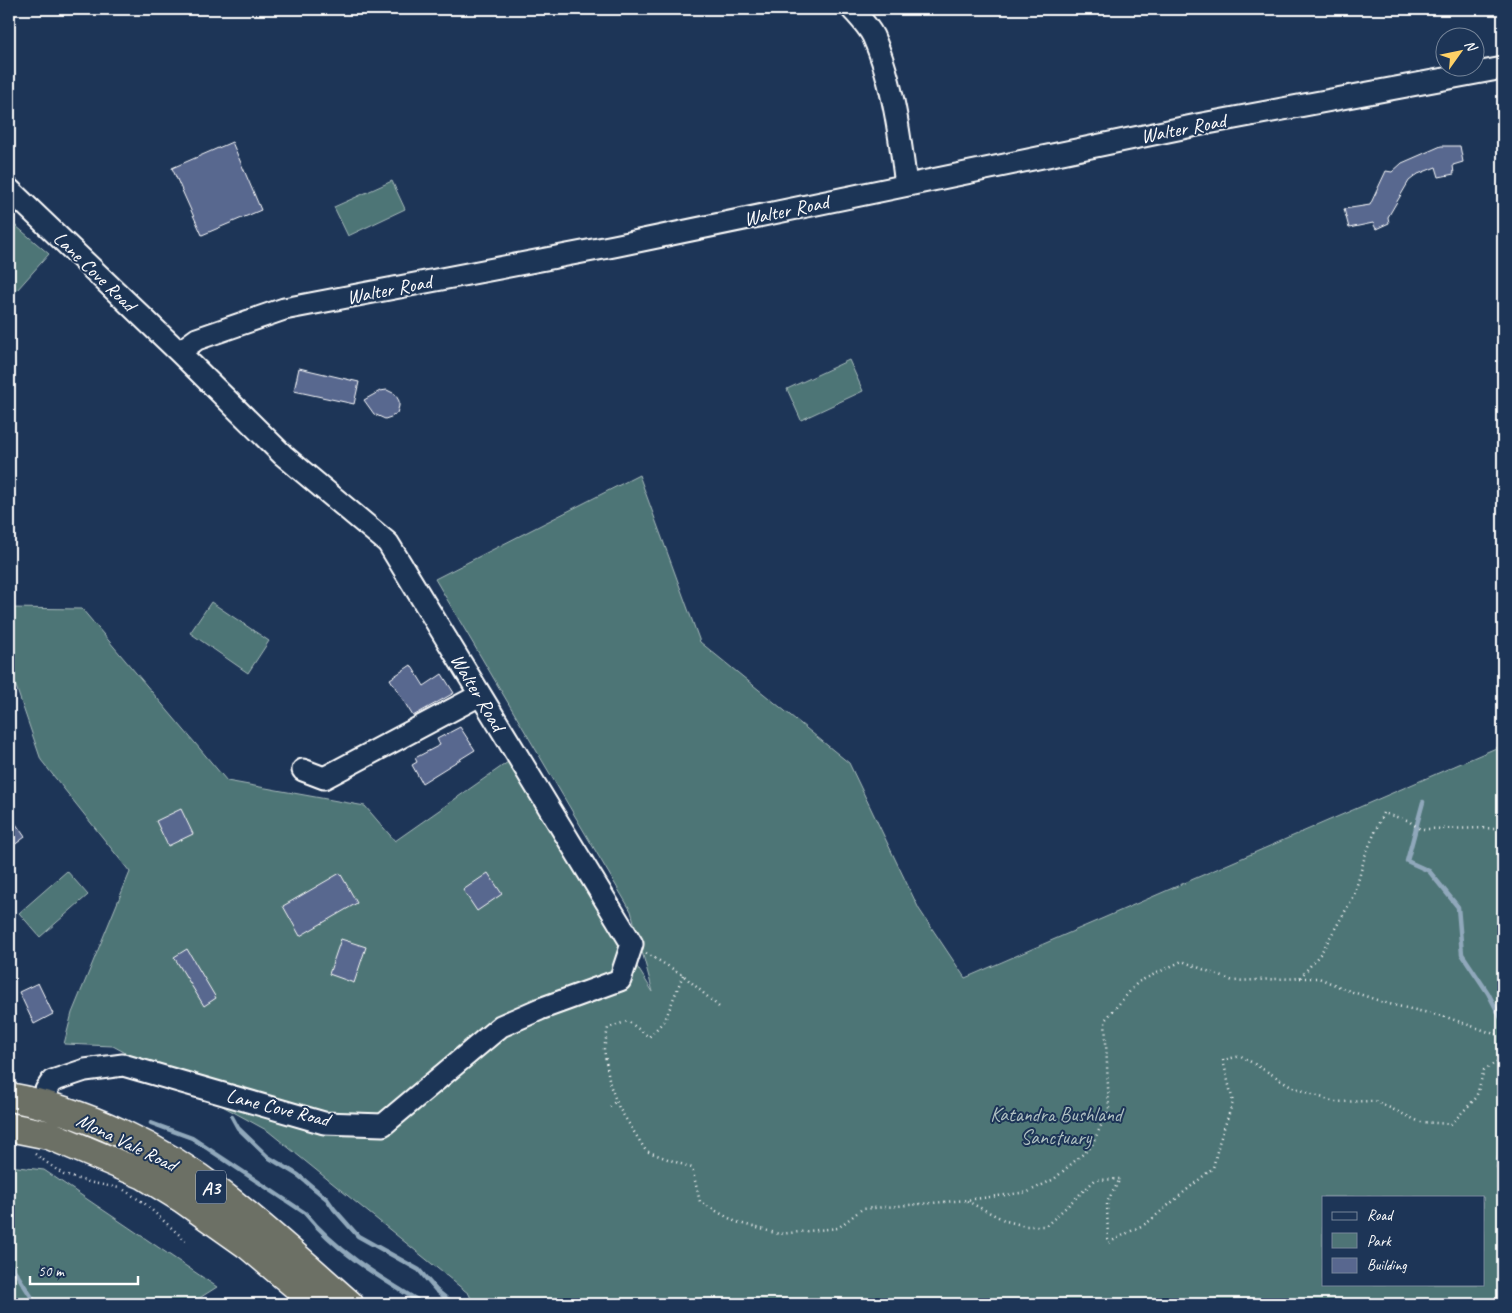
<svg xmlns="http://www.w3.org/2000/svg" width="1512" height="1313" viewBox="0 0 1512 1313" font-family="Caveat,sans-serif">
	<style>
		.green { fill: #4e7476; stroke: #a6baba; fill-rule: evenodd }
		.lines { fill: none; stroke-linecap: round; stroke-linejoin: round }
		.stream { stroke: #90a8bb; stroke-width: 4.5 }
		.building { fill: #58678f; stroke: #fff }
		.minor-casing { stroke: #fff; stroke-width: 25 }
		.highway-casing { stroke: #fff; stroke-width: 31 }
		.path { stroke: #fff; stroke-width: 2.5; stroke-dasharray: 1 4; stroke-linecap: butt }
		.minor { stroke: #1d3557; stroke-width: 21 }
		.highway { stroke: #6c7065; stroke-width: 28 }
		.labels { text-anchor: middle; stroke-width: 4; stroke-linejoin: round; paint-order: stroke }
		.shield { fill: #1d3557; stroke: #bbc2cd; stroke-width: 1 }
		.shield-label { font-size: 19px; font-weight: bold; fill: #fff }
		.street-label { font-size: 20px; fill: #fff; stroke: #1d3557 }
		.park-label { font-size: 20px; fill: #afc0c1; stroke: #1d3557 }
	</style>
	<rect width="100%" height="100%" fill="#1d3557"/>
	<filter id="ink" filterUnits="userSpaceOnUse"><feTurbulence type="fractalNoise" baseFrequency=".02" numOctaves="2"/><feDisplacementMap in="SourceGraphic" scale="10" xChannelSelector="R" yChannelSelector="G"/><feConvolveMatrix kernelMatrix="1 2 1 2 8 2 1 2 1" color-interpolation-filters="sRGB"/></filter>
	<g filter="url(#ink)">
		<path class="green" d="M392,181L405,209L348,236L334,207Z
			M9,220L49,254L9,299Z
			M849,360L863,391L801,420L787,389Z
			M639,475L700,642L849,763L919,909L965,978L1503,745V1304H473L469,1294L268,1131L113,1046L64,1044L72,1013L130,872L41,760L9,666V608L82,609L227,781L365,806L395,841L508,762L653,992L631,911L435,579ZM1323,1197H1483V1284H1323Z
			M211,602L269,641L248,673L190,633Z
			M67,871L88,895L40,937L19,913Z
			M9,1166L44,1170L217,1287L190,1304H9Z"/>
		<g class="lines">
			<path class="stream" d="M1423,802L1407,861L1429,871L1458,907L1462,954L1488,993L1503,1022
				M232,1117L238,1128L268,1157L298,1175L327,1199L334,1209L358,1236L419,1270L436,1290L447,1299L459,1304
				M151,1123L192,1138L305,1213C335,1250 377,1276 417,1300L421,1304
				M1498,1167L1503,1120
				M9,1262L36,1304"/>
		</g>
		<path class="building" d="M232,142L261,210L202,235L172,168Z
			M1441,146H1460L1463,162L1453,165L1454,174L1439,177L1436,167L1418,174L1409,181L1388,217L1389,223L1376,229L1373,223L1349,228L1344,209L1370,205L1386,171L1392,172L1402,163Z
			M299,368L359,382L354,404L294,391Z
			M387,390L395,394L399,401V406L397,413L391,417L385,419L374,414L364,400L380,391Z
			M411,665L424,686L442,674L454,693L413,716L390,679Z
			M460,727L475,750L422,783L412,765L417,762L415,758L440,745L437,739Z
			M181,809L193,834L168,846L156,821Z
			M9,814L25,837L9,849Z
			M340,873L357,903L300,936L283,906Z
			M488,873L502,894L477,911L463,890Z
			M341,939L366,947L354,983L329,974Z
			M187,949L216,998L204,1006L174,957Z
			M38,983L53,1014L34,1024L19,992Z"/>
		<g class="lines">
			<g class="minor-casing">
				<path id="minor" d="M852,9C859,17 868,26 873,36C893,81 900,137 906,185
					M9,189L181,354L283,455L388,543L632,944L620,980L540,1009L501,1026L383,1125L324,1123L123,1065L85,1070L52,1081L46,1090L49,1107
					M181,354L186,347L197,339L284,309L614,246L1197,125L1503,68
					M303,770L324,778L480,695"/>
			</g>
			<g class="highway-casing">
				<path id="highway" d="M9,1097C83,1110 162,1148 222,1195C266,1229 307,1267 349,1304
					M9,1127L49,1135L144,1175L183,1199L248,1245L318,1304"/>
			</g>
			<path class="path" d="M646,953L683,975L719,1007
				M683,975L665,1020L649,1037L628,1021L608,1028L604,1049L610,1085L619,1108L646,1151L692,1168L700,1202L736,1222L779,1234L838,1228L862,1209L967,1200L1028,1192L1054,1179L1091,1147L1109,1109L1105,1020L1138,982L1182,961L1233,981L1300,978L1321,953L1354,896L1365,856L1383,813L1407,820L1420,829L1503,828
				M1300,978H1319L1347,990L1389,1004L1446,1017L1500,1036H1503
				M610,1107L616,1101
				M35,1154L64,1175L93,1183L119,1188
				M124,1190L144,1203L186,1241
				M967,1201L1006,1221L1026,1226H1046L1095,1180L1120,1179L1107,1202L1108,1243L1147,1223L1213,1168L1219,1143L1233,1102L1223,1060L1241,1056L1293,1087L1334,1102L1375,1101L1420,1122L1451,1124L1476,1098L1484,1070L1503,1058"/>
			<use href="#minor" class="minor"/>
			<use href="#highway" class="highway"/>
		</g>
	</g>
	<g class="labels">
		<rect class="shield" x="196" y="1170.5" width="30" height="33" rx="4"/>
		<g class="shield-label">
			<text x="211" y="1194">A3</text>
		</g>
		<g class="street-label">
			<text transform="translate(1183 128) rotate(-11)" y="7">Walter Road</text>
			<text transform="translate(786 210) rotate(-12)" y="7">Walter Road</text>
			<text transform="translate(95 271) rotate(44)" y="7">Lane Cove Road</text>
			<text transform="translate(389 289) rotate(-11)" y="7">Walter Road</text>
			<text transform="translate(478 692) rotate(59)" y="7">Walter Road</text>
			<text transform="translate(278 1107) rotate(14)" y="7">Lane Cove Road</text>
			<text transform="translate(127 1142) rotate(26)" y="7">Mona Vale Road</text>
		</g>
		<g class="park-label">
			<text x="1056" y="1121">Katandra Bushland<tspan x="1056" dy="23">Sanctuary</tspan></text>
		</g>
	</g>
	<rect width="1512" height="1313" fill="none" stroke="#1d3557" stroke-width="30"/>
	<rect x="15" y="15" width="1482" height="1283" fill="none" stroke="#fff" stroke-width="2" filter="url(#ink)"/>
	<rect x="1322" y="1196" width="162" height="90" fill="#1d3557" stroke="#77869a"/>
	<rect x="1332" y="1212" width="25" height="8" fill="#1d3557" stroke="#77869a"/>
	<text x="1367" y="1220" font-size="15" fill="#ffffff">Road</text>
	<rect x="1332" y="1233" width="25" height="15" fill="#4e7476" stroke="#77869a"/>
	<text x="1367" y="1246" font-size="15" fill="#ffffff">Park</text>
	<rect x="1332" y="1258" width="25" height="15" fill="#58678f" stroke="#77869a"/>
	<text x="1367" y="1270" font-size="15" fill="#ffffff">Building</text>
	<g transform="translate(1460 52) rotate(57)"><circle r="24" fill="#1d3557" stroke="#77869a"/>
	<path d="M0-4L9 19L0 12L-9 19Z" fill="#ffd166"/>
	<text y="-8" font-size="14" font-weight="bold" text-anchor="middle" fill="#ffffff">N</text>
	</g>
	<path d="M30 1276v8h108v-8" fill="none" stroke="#ffffff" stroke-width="2.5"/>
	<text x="38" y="1276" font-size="15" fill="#ffffff" stroke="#1d3557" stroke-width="4" paint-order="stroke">50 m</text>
</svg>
